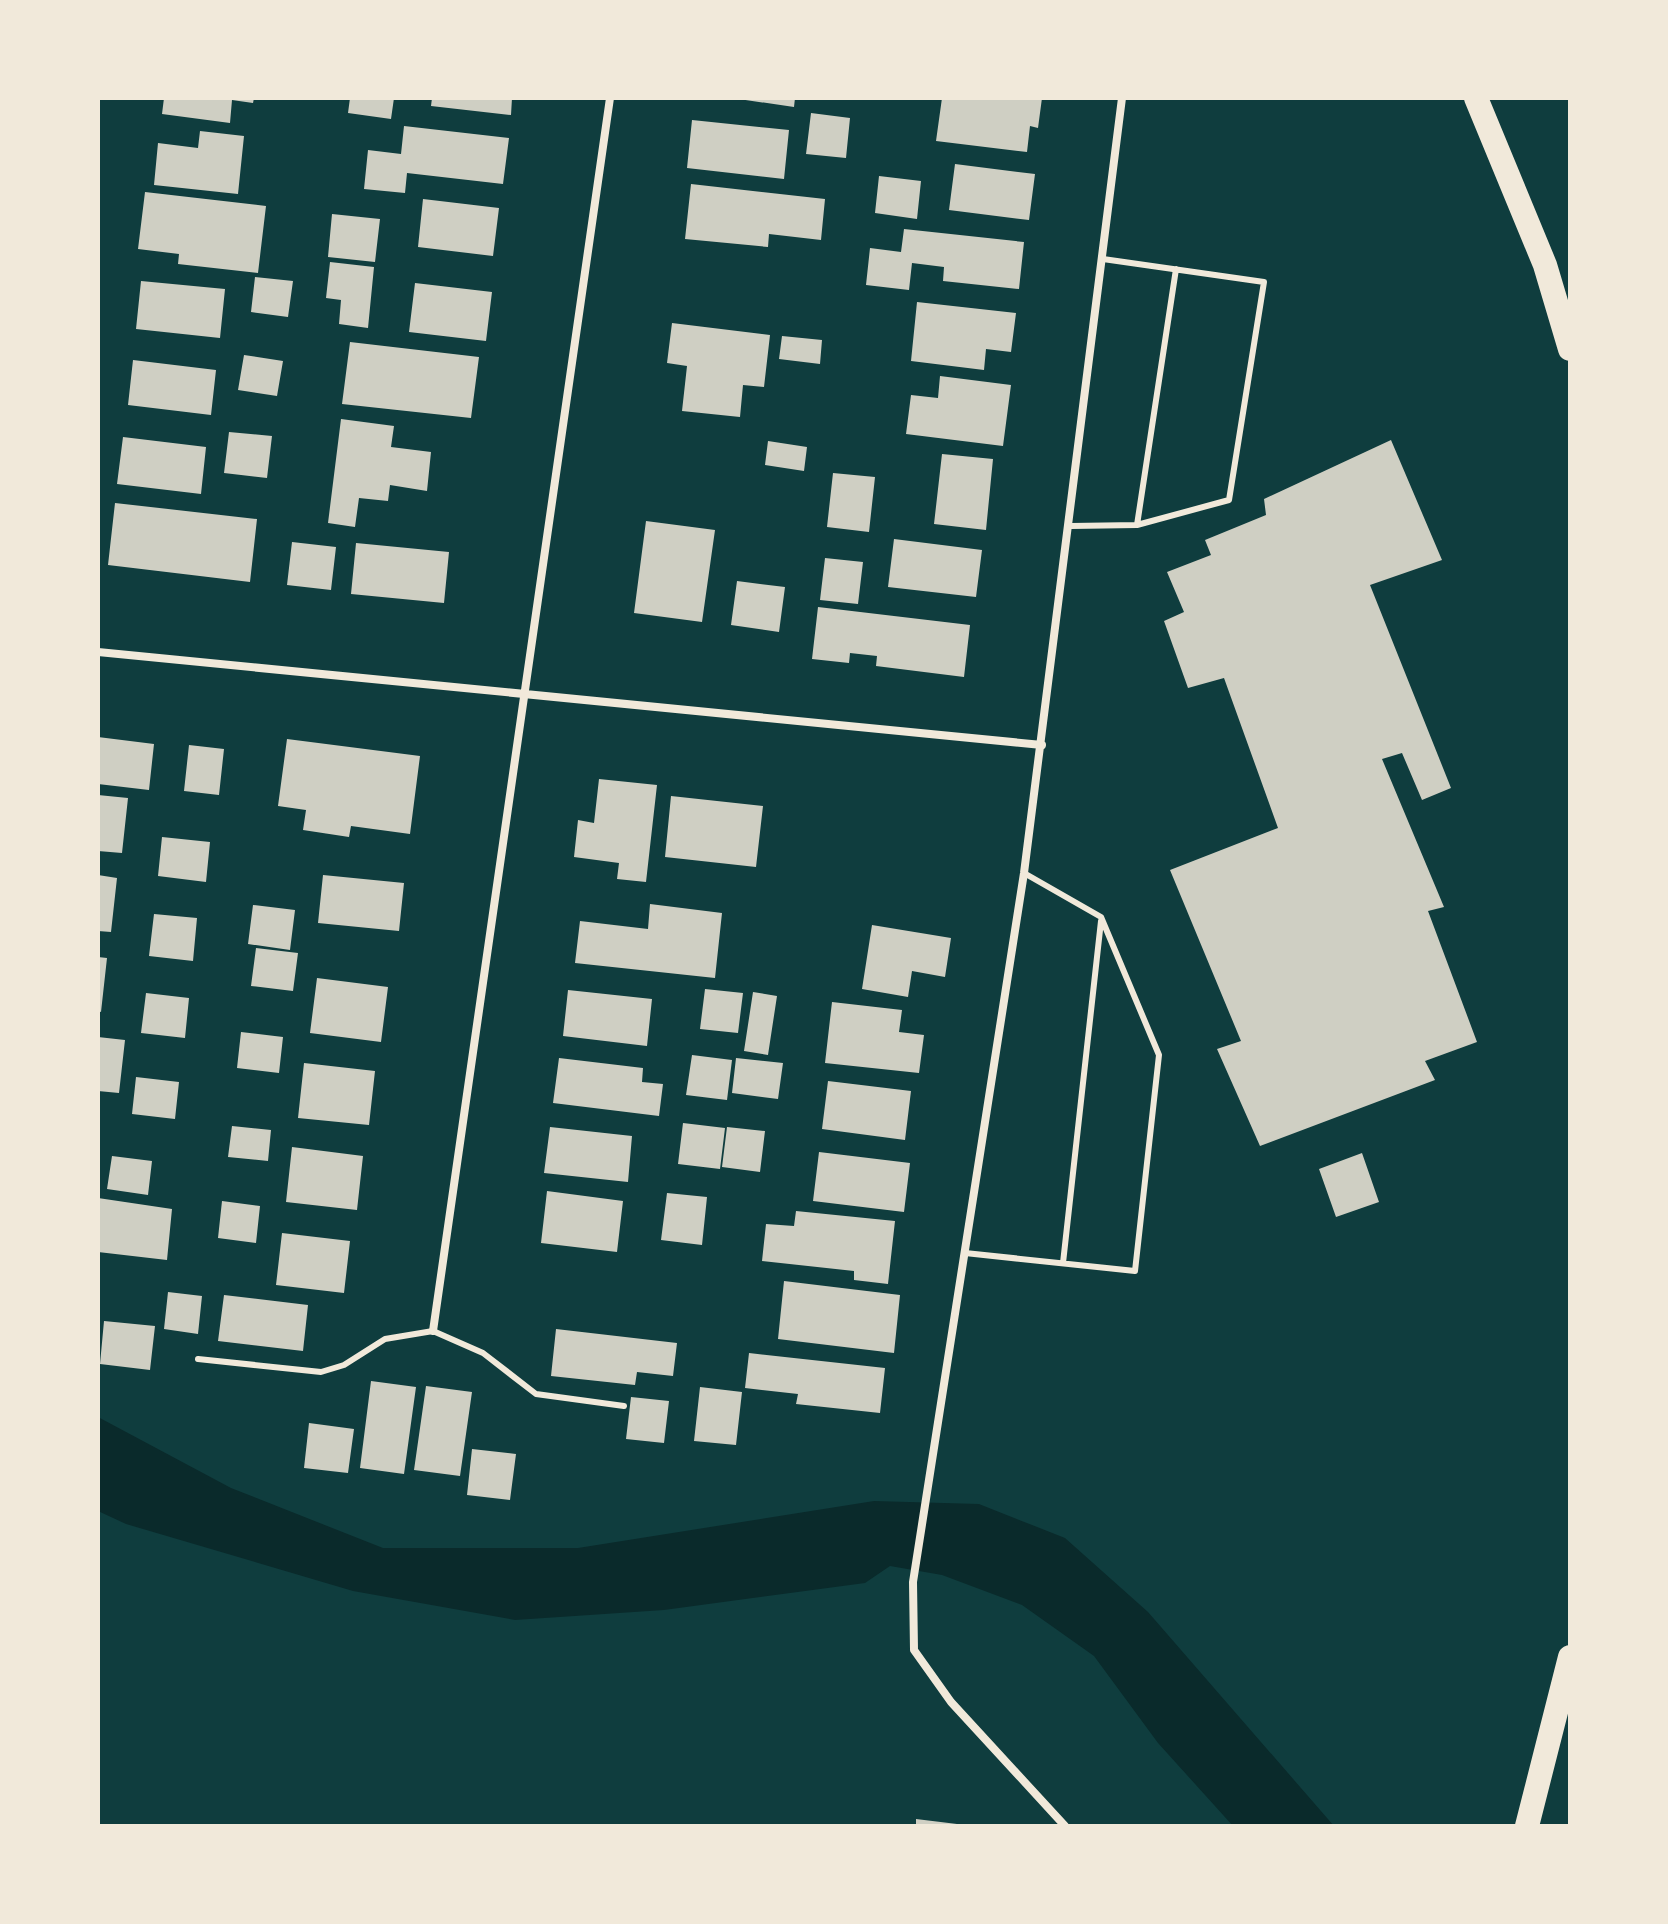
<svg xmlns="http://www.w3.org/2000/svg" width="1668" height="1924" viewBox="0 0 1668 1924" font-family="'Crimson Pro',serif">
	<style>
		.water { fill: #0a2a2b }
		.building { fill: #cfcfc3 }
		.lines { fill: none; stroke-linecap: round; stroke-linejoin: round }
		.service { stroke: #f1e9da; stroke-width: 6 }
		.minor { stroke: #f1e9da; stroke-width: 8 }
		.motorway { stroke: #f1e9da; stroke-width: 24 }
	</style>
	<rect width="100%" height="100%" fill="#0f3d3e"/>
	<path class="water" d="M98,1417L231,1488L383,1548H578L874,1501L979,1504L1065,1538L1148,1612L1334,1826H1233L1158,1743L1094,1656L1022,1605L942,1575L890,1566L865,1583L664,1610L515,1620L353,1591L126,1524L98,1511Z"/>
	<path class="building" d="M164,98H254L253,103L232,100L230,123L162,114Z
		M350,98H394L391,119L348,113Z
		M432,98H512L511,115L431,106Z
		M732,98H795L794,107Z
		M942,98H1042L1038,128L1030,126L1027,152L936,141Z
		M811,113L850,118L846,158L806,154Z
		M692,120L789,130L784,179L687,168Z
		M404,126L509,138L503,184L407,173L405,193L364,189L368,150L401,154Z
		M200,131L244,136L238,194L154,185L158,143L198,148Z
		M955,164L1035,174L1029,220L949,210Z
		M879,176L921,181L917,219L875,213Z
		M691,184L825,199L821,240L769,234L768,247L685,239Z
		M145,192L266,206L258,273L178,264L179,254L138,249Z
		M423,199L499,208L493,256L418,247Z
		M332,214L380,219L375,262L328,257Z
		M904,229L1024,242L1019,289L943,281L944,267L912,263L909,290L866,285L870,248L901,252Z
		M330,262L374,267L368,328L339,324L341,300L326,298Z
		M255,277L293,281L288,317L251,312Z
		M141,281L225,289L220,338L136,329Z
		M415,283L492,292L486,341L409,332Z
		M917,302L1016,313L1011,352L986,349L984,370L911,361Z
		M672,323L770,335L764,387L743,385L740,417L682,411L687,366L667,363Z
		M782,336L822,340L820,364L779,359Z
		M350,342L479,357L471,418L342,404Z
		M244,355L283,361L277,396L238,390Z
		M133,360L216,370L211,415L128,405Z
		M940,376L1011,385L1003,446L906,434L911,395L938,398Z
		M341,419L394,426L391,447L431,452L427,491L390,485L388,501L359,498L355,527L328,523Z
		M229,432L272,436L267,478L224,473Z
		M123,437L206,447L201,494L117,484Z
		M1391,440L1442,560L1370,585L1451,788L1422,800L1402,753L1382,759L1444,907L1428,911L1477,1042L1425,1061L1435,1080L1260,1146L1217,1049L1241,1041L1170,870L1278,828L1224,678L1188,688L1164,621L1184,612L1167,572L1211,555L1205,540L1266,515L1264,499Z
		M768,441L807,447L804,471L765,465Z
		M942,454L993,459L986,530L934,524Z
		M833,473L875,477L869,532L827,527Z
		M115,503L257,519L250,582L108,565Z
		M646,521L715,530L702,622L634,613Z
		M894,539L982,550L976,597L888,587Z
		M292,542L336,547L331,590L287,585Z
		M356,543L449,552L444,603L351,594Z
		M825,558L863,562L858,604L820,600Z
		M737,581L785,587L779,632L731,625Z
		M818,607L970,625L964,677L876,666L877,656L850,653L849,663L812,659Z
		M98,737L154,744L149,790L98,784Z
		M287,739L420,756L410,834L351,826L349,837L303,830L306,810L278,806Z
		M189,745L224,749L219,795L184,791Z
		M599,779L657,785L646,882L617,879L619,863L574,857L578,820L594,823Z
		M98,795L128,798L122,853L98,851Z
		M671,796L763,806L756,867L665,857Z
		M162,837L210,842L206,882L158,876Z
		M98,875L117,878L111,932L98,931Z
		M323,875L404,883L399,931L318,923Z
		M650,904L722,913L715,978L575,963L580,921L648,929Z
		M253,905L295,910L290,950L248,944Z
		M154,914L197,918L193,961L149,956Z
		M872,925L951,938L945,977L912,971L908,997L862,989Z
		M256,948L298,953L293,991L251,986Z
		M98,957L107,958L101,1012L98,1011Z
		M317,978L388,987L381,1042L310,1033Z
		M705,989L743,993L738,1033L700,1029Z
		M568,990L652,999L647,1046L563,1036Z
		M753,992L777,996L768,1055L744,1051Z
		M146,993L189,998L185,1038L141,1033Z
		M832,1002L902,1010L899,1032L924,1035L919,1073L825,1063Z
		M241,1032L283,1037L279,1073L237,1068Z
		M98,1037L125,1040L119,1093L98,1091Z
		M692,1055L732,1060L727,1100L686,1095Z
		M559,1058L643,1068L642,1082L663,1084L659,1116L553,1103Z
		M736,1058L783,1063L778,1099L732,1093Z
		M304,1063L375,1071L369,1125L298,1118Z
		M136,1077L179,1082L175,1119L132,1114Z
		M828,1081L911,1091L905,1140L822,1129Z
		M683,1123L725,1128L720,1169L678,1164Z
		M232,1126L271,1130L268,1161L228,1157Z
		M550,1127L632,1136L628,1182L544,1173Z
		M727,1127L765,1131L760,1172L722,1167Z
		M292,1147L363,1156L357,1210L286,1202Z
		M819,1152L910,1163L904,1212L813,1201Z
		M1362,1153L1379,1202L1336,1217L1319,1169Z
		M112,1156L152,1161L148,1195L107,1189Z
		M547,1191L623,1201L617,1252L541,1243Z
		M667,1193L707,1197L702,1245L661,1240Z
		M98,1198L172,1209L167,1260L98,1252Z
		M222,1201L260,1206L256,1243L218,1238Z
		M796,1211L895,1221L888,1284L854,1280V1271L762,1261L766,1224L794,1226Z
		M282,1233L350,1241L344,1293L276,1285Z
		M784,1281L900,1295L894,1353L778,1339Z
		M168,1292L202,1296L198,1334L164,1329Z
		M224,1295L308,1305L303,1351L218,1341Z
		M104,1321L155,1326L150,1370L100,1364Z
		M556,1329L677,1343L673,1376L637,1372L635,1385L551,1376Z
		M749,1353L885,1368L880,1413L796,1404L798,1394L745,1388Z
		M371,1381L416,1387L404,1474L360,1468Z
		M426,1386L472,1392L460,1476L414,1470Z
		M700,1387L742,1392L736,1445L694,1441Z
		M631,1397L669,1401L664,1443L626,1439Z
		M309,1423L354,1429L348,1473L304,1468Z
		M472,1449L516,1454L510,1500L467,1495Z
		M916,1819L957,1824V1826H916Z"/>
	<g class="lines">
		<path class="service" d="M1137,525L1176,269
			M1071,526L1137,525L1229,500L1264,282L1103,259
			M965,1253L1135,1271L1159,1055L1101,917L1024,873
			M1063,1263L1101,921
			M198,1359L321,1372L344,1365L385,1339L433,1331L483,1353L536,1394L624,1406"/>
		<path class="minor" d="M98,652L1042,745
			M433,1331L610,98
			M1065,1826L951,1702L914,1650L913,1582L1024,873L1122,98"/>
		<path class="motorway" d="M1476,98L1545,265L1570,349
			M1527,1826L1570,1657"/>
	</g>
	<rect width="1668" height="1924" fill="none" stroke="#f1e9da" stroke-width="200"/>
</svg>
